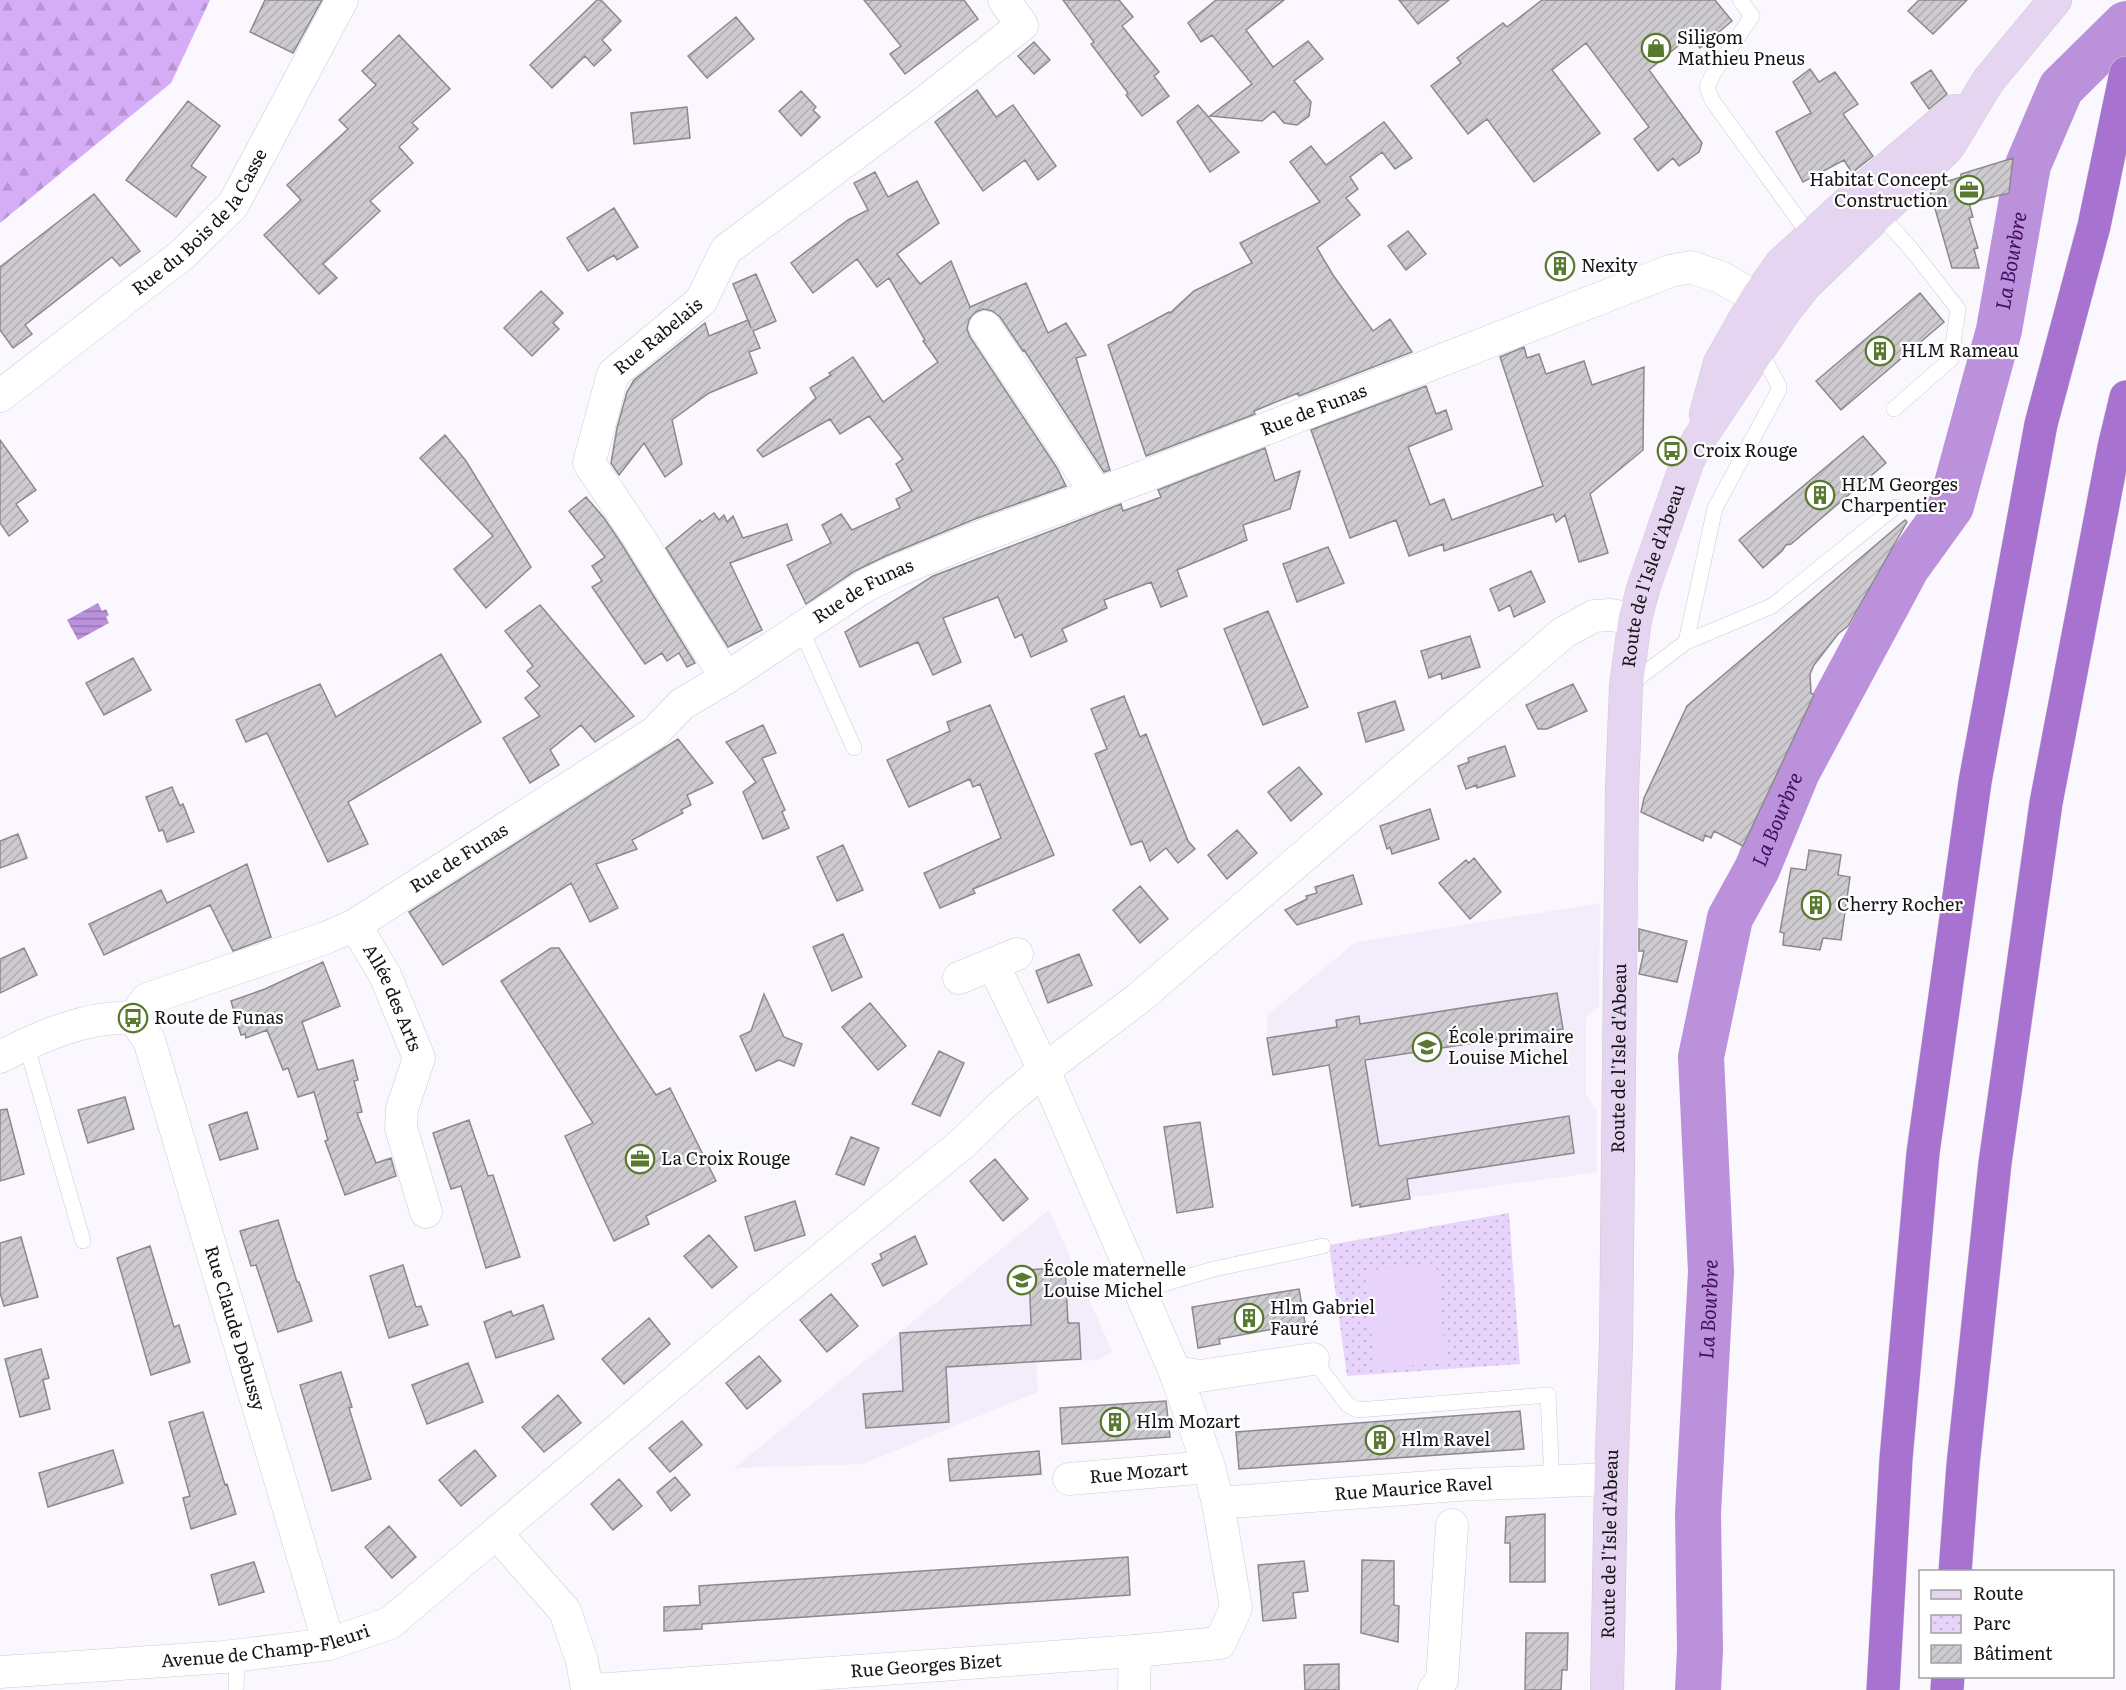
<svg xmlns="http://www.w3.org/2000/svg" width="2126" height="1690" viewBox="0 0 2126 1690" font-family="Literata,serif">
	<style>
		.built { fill: #f3ecfa }
		.forest { fill: url(#forest-firs) }
		.park { fill: url(#park-dots) }
		.pitch { fill: #e8d3fb }
		.water { fill: url(#water-rules) }
		.lines { fill: none; stroke-linecap: round; stroke-linejoin: round }
		.river { stroke: #ba91da; stroke-width: 46 }
		.building { fill: url(#building-hatch); stroke: #8c898e; stroke-width: 1.5 }
		.lane-casing { stroke: #cecad1; stroke-width: 16 }
		.street-casing { stroke: #cecad1; stroke-width: 33 }
		.secondary-casing { stroke: #cecad1; stroke-width: 34 }
		.highway-casing { stroke: #d5d5d5; stroke-width: 34 }
		.lane { stroke: #fff; stroke-width: 15 }
		.street { stroke: #fff; stroke-width: 32 }
		.secondary { stroke: #e5d5f1; stroke-width: 33 }
		.highway { stroke: #a872d0; stroke-width: 33 }
		.labels { text-anchor: middle; stroke-width: 4.5; stroke-linejoin: round; paint-order: stroke }
		.poi-label { font-size: 18px; fill: #161417; stroke: #fff; text-anchor: start }
		.street-label { font-size: 18px; fill: #161417; stroke: #fff }
		.water-label { font-size: 20px; font-style: italic; fill: #440b63; stroke: #fff }
	</style>
	<defs>
		<pattern id="forest-firs" width="22" height="20" patternUnits="userSpaceOnUse" patternTransform="scale(1.5)"><rect width="22" height="20" fill="#d5acf6"/><path d="M5 1l3.5 6h-7zM16 11l3.5 6h-7z" fill="#b693d2"/></pattern>
		<pattern id="park-dots" width="8" height="8" patternUnits="userSpaceOnUse" patternTransform="scale(1.5)"><rect width="8" height="8" fill="#e8d3fb"/><path d="M2 2h.1M6 6h.1" fill="none" stroke="#c6b4d6" stroke-width="1.8" stroke-linecap="round"/></pattern>
		<pattern id="water-rules" width="6" height="5" patternUnits="userSpaceOnUse" patternTransform="scale(1.5)"><rect width="6" height="5" fill="#ba91da"/><path d="M0 2.5h6" fill="none" stroke="#9675b0"/></pattern>
		<pattern id="building-hatch" width="6" height="6" patternUnits="userSpaceOnUse" patternTransform="scale(1.5)"><rect width="6" height="6" fill="#cdcad0"/><path d="M-1 1l2-2M0 6l6-6M5 7l2-2" fill="none" stroke="#afadb2"/></pattern>
	</defs>
	<rect width="100%" height="100%" fill="#fbf7fe"/>
	<path class="built" d="M1600,903L1599,1006L1586,1017V1095L1597,1111V1172L1352,1206L1329,1065L1273,1075L1267,1038V1015L1356,942Z
		M1049,1210L1112,1351L1099,1360L1036,1362L1038,1392L862,1464L734,1468Z"/>
	<path class="forest" d="M0,0H210L171,83L0,223Z"/>
	<path class="park" d="M1509,1213L1520,1364L1347,1376L1329,1245Z"/>
	<path class="pitch" d="M1436,1263L1446,1362L1375,1369L1365,1271Z"/>
	<path class="water" d="M98,603L102,611L106,609L109,615L106,617L109,623L78,640L67,620Z"/>
	<g class="lines">
		<path class="river" id="s1" d="M1698,1690L1700,1650L1698,1513L1711,1272L1701,1057L1730,918L1757,869L1797,772L1907,567L1951,506L1999,330L2028,165L2061,88L2126,24"/>
	</g>
	<path class="building" d="M265,0H322L293,53L250,32Z
		M597,0H601L621,21L602,40L611,50L594,66L585,56L552,88L530,65Z
		M864,0H964L978,19L905,74L890,54L901,46Z
		M1063,0H1119L1133,17L1122,26L1159,72L1154,76L1169,96L1142,116L1126,95L1128,93L1091,44L1094,42Z
		M1216,0H1284L1246,30L1273,67L1308,41L1323,59L1294,81L1311,102L1309,116L1297,125L1284,123L1274,111L1262,121L1210,116L1252,84L1212,35L1201,42L1188,23Z
		M1399,0H1449L1418,24Z
		M1542,0H1715L1732,21L1700,48L1690,36L1649,70L1702,143L1699,152L1679,166L1673,158L1658,171L1634,139L1649,127L1586,43L1552,70L1600,133L1534,182L1487,119L1468,134L1431,86L1461,63L1457,58L1503,23L1507,27Z
		M1919,0H1967L1933,34L1908,11Z
		M736,17L754,39L707,78L688,56Z
		M399,35L450,89L412,123L418,129L399,147L413,163L370,201L380,211L323,264L337,278L319,294L264,235L301,200L287,185L348,129L339,120L376,85L362,71Z
		M1034,42L1050,60L1034,74L1018,56Z
		M1810,69L1819,82L1835,72L1858,104L1843,114L1873,156L1852,173L1844,160L1803,182L1776,132L1811,113L1793,82Z
		M1931,70L1947,94L1929,109L1911,83Z
		M977,90L996,117L1013,105L1056,166L1038,180L1025,160L983,191L935,122Z
		M801,91L816,107L813,110L820,117L801,136L779,111Z
		M188,101L220,126L191,166L206,177L176,217L126,180Z
		M1198,105L1239,152L1210,172L1177,122Z
		M687,107L690,138L634,144L631,113Z
		M1384,122L1412,158L1395,169L1382,152L1350,177L1358,189L1346,198L1360,215L1317,248L1333,275L1373,331L1390,319L1412,352L1299,396L1298,393L1254,411L1255,414L1146,456L1108,345L1169,312L1170,313L1194,291L1252,263L1240,243L1320,202L1290,162L1311,146L1326,165Z
		M2013,158L2009,193L1969,203L1973,217L1969,218L1978,248L1974,249L1979,268H1952L1930,191L1936,185L1961,177V174Z
		M875,172L888,197L917,181L939,223L897,254L920,284L951,261L970,307L1026,283L1048,333L1066,323L1086,355L1076,358L1110,470L1104,472L1024,350L1023,351L1000,317L992,311L983,309L976,312L969,320L967,329L970,337L1057,468L1066,486L975,519L888,555L855,571L806,604L787,565L831,543L822,525L841,514L852,530L900,508L896,499L912,491L896,464L903,459L869,416L840,434L830,419L763,457L757,450L816,398L810,388L831,375L829,373L853,357L883,402L938,362L923,341L925,340L889,278L877,287L857,259L813,293L791,263L848,220L868,210L854,183Z
		M94,194L140,251L120,266L112,257L25,325L32,334L13,348L0,330V267Z
		M614,208L638,247L617,260L614,255L588,271L567,238Z
		M1408,231L1426,254L1406,270L1388,246Z
		M756,274L776,321L753,331L760,348L749,352L757,373L709,393L672,420L682,464L665,477L644,443L619,475L611,463L617,428L627,392L634,380L705,323L709,336L748,320L751,328L733,284Z
		M541,291L563,313L553,323L559,329L532,356L504,328Z
		M1920,293L1944,322L1841,410L1816,381Z
		M1524,347L1527,358L1539,354L1546,374L1584,361L1592,385L1644,367L1643,450L1590,494L1608,553L1579,562L1565,515L1556,522L1553,514L1444,551L1443,544L1409,556L1396,520L1350,538L1311,430L1426,386L1436,414L1446,410L1452,429L1408,447L1430,505L1444,499L1452,520L1543,486L1500,357Z
		M445,435L466,461L531,567L486,608L454,569L493,536L420,458Z
		M1863,436L1886,463L1791,544L1786,545L1782,551L1763,568L1739,540Z
		M0,440L36,490L16,504L28,521L9,536L0,523Z
		M1265,448L1275,481L1300,471L1290,509L1243,525L1247,540L1177,570L1187,596L1161,607L1151,582L1104,600L1107,608L1062,629L1067,641L1031,657L1022,634L1015,638L998,597L943,618L961,662L933,675L918,642L860,667L845,632L933,576L1121,504L1123,511L1161,497L1158,490Z
		M586,497L604,518L621,543L695,663L687,667L679,653L667,661L662,653L645,664L592,587L602,581L592,566L605,557L569,511Z
		M714,513L719,520L724,515L727,522L733,516L743,538L787,524L792,540L730,563L762,630L728,647L666,548L700,520L702,522Z
		M1905,520L1907,522L1848,626L1838,634L1814,665L1810,674L1811,693L1814,695L1743,846L1714,831L1711,838L1705,835L1703,841L1641,812L1644,798L1687,706Z
		M1328,547L1344,583L1297,602L1283,564Z
		M1531,571L1545,602L1514,617L1510,605L1499,611L1490,589Z
		M540,605L634,716L595,742L581,725L550,750L559,765L530,783L503,738L540,716L525,698L540,686L527,671L533,666L505,631Z
		M1268,611L1308,707L1263,725L1224,629Z
		M1470,636L1480,667L1442,679L1441,673L1429,678L1421,651Z
		M441,654L481,722L348,802L368,844L328,862L267,733L246,742L236,720L320,684L336,717Z
		M133,658L151,690L104,715L86,683Z
		M1573,684L1587,711L1547,729H1538L1526,705Z
		M1124,696L1140,737L1146,734L1188,841L1195,849L1178,863L1166,848L1150,861L1142,841L1131,845L1095,754L1107,749L1091,709Z
		M1395,701L1404,730L1366,742L1358,713Z
		M990,705L1054,855L973,889L975,893L940,908L924,873L1001,838L980,784L973,787L970,779L909,807L887,760L950,731L947,722Z
		M763,725L776,753L762,758L785,810L782,812L789,828L763,839L743,792L756,782L726,742Z
		M678,739L713,783L687,795L691,805L681,810L683,813L632,840L637,849L596,864L618,908L590,922L571,883L443,965L409,912Z
		M1505,746L1515,776L1477,788V785L1466,789L1458,766L1469,762L1468,758Z
		M1299,767L1322,794L1291,821L1268,792Z
		M172,787L180,806L183,804L194,832L167,842L163,830L159,831L146,797Z
		M1430,809L1439,839L1392,854L1390,847L1387,849L1380,826Z
		M1237,830L1257,853L1227,879L1208,855Z
		M18,834L27,858L0,868V841Z
		M843,845L863,890L837,901L817,857Z
		M1809,850L1841,855L1838,875L1850,877L1841,940L1823,938L1820,950L1783,945L1784,933L1780,932L1791,868L1806,870Z
		M1474,858L1501,892L1470,919L1439,883L1466,860L1469,863Z
		M247,864L271,937L233,951L210,905L104,955L89,924L161,890L167,903Z
		M1353,875L1362,904L1297,925L1285,910L1307,899L1306,896L1317,893L1315,887Z
		M1140,886L1168,919L1140,943L1113,910Z
		M1639,929L1687,941L1677,982L1639,974L1644,951H1639Z
		M843,934L862,977L832,991L813,947Z
		M24,948L37,975L0,993V959Z
		M551,948H559L656,1095L670,1088L716,1181L646,1216L649,1224L614,1241L565,1136L593,1123L501,981Z
		M1079,954L1092,985L1048,1003L1036,971Z
		M323,962L340,1006L302,1022L318,1070L353,1060L358,1080L354,1081L362,1112L357,1113L376,1163L391,1158L396,1176L345,1195L325,1141L328,1140L314,1092L298,1097L288,1068L283,1070L267,1030L246,1038L245,1034L241,1035L231,1001L265,989Z
		M1557,993L1563,1029L1365,1060L1379,1146L1569,1116L1574,1153L1407,1179L1410,1199L1360,1207V1204L1352,1206L1329,1065L1273,1075L1267,1038L1337,1027L1336,1020L1359,1016L1360,1024Z
		M764,994L784,1037L802,1044L794,1066L779,1060L756,1071L740,1036L751,1031Z
		M870,1003L906,1046L878,1070L842,1027Z
		M939,1051L964,1063L940,1116L912,1104Z
		M125,1097L134,1129L88,1143L78,1110Z
		M7,1109L24,1174L0,1181V1110Z
		M247,1112L258,1149L220,1160L209,1125Z
		M469,1120L488,1176L493,1175L520,1257L486,1268L461,1186L451,1189L433,1133Z
		M1200,1122L1213,1207L1177,1213L1164,1127Z
		M851,1137L879,1148L864,1185L836,1174Z
		M995,1159L1028,1199L1003,1221L970,1181Z
		M795,1201L805,1235L755,1251L745,1217Z
		M278,1220L297,1282H299L312,1321L278,1332L256,1265L251,1266L240,1231Z
		M709,1235L737,1267L712,1288L684,1256Z
		M915,1236L927,1264L883,1286L872,1264L882,1259L880,1254Z
		M21,1237L38,1297L4,1306L0,1293V1243Z
		M150,1246L174,1327L179,1325L190,1362L151,1375L117,1258Z
		M403,1265L416,1307L421,1306L428,1325L389,1338L370,1276Z
		M1065,1267L1068,1323H1079L1081,1359L946,1367L949,1422L866,1428L863,1394L903,1391L900,1333L1031,1325L1029,1270Z
		M1299,1289L1305,1323L1219,1339L1220,1344L1198,1348L1192,1307Z
		M831,1294L858,1326L827,1352L800,1320Z
		M543,1305L554,1339L496,1358L484,1322L511,1311L513,1316Z
		M649,1318L670,1344L624,1384L602,1359Z
		M41,1349L49,1378L43,1380L50,1409L20,1417L5,1359Z
		M759,1356L781,1381L747,1409L726,1383Z
		M468,1363L483,1402L427,1424L412,1385Z
		M341,1372L352,1407L349,1408L371,1479L332,1491L300,1385Z
		M558,1395L581,1423L544,1452L522,1427Z
		M1166,1401L1170,1437L1062,1444L1060,1408Z
		M1520,1411L1524,1449L1239,1469L1236,1432Z
		M203,1412L225,1485L227,1484L236,1514L191,1529L183,1498L190,1496L169,1422Z
		M682,1421L702,1445L670,1472L649,1448Z
		M113,1450L123,1483L48,1507L39,1473Z
		M475,1450L496,1476L461,1506L439,1480Z
		M1039,1451L1041,1474L950,1481L948,1459Z
		M675,1477L690,1495L671,1511L657,1492Z
		M619,1479L642,1506L613,1530L591,1504Z
		M1545,1514V1582H1510V1543H1505L1506,1517Z
		M389,1526L416,1557L392,1578L365,1547Z
		M1128,1557L1130,1595L702,1624V1629L664,1631V1607L700,1605L699,1586Z
		M1362,1560L1394,1561V1605L1399,1606L1398,1642L1361,1633Z
		M1304,1561L1308,1591L1293,1593L1296,1618L1263,1621L1258,1565Z
		M254,1562L264,1592L219,1605L211,1575Z
		M1526,1633H1568L1567,1670H1562L1561,1690H1525Z
		M1339,1664V1690H1305L1304,1665Z"/>
	<g class="lines">
		<g class="lane-casing">
			<path id="lane" d="M1740,0L1752,16L1713,74L1707,87L1712,100L1813,240
				M1876,210L1911,249L1958,309L1951,359L1894,409
				M800,627L854,748
				M1686,642L1772,606L1895,507
				M1629,685L1686,642L1715,508L1779,390V386L1759,349
				M26,1044L83,1241
				M1139,1291L1214,1269L1323,1246
				M1313,1359L1347,1404L1357,1410L1548,1395L1552,1481
				M236,1690L237,1656"/>
		</g>
		<g class="street-casing">
			<g id="street">
				<path d="M985,327L1096,493"/>
				<path id="s2" d="M0,396L183,254L233,205L342,0"/>
				<path id="s3" d="M726,678L636,533L589,463L613,374L701,301L726,250L926,101L1022,25L1004,0"/>
				<path id="s4" d="M355,925L385,975L419,1058L402,1109L401,1128L426,1212"/>
				<path d="M959,978L1017,954"/>
				<path id="s5" d="M133,1018L147,999L328,937L355,925L654,733L682,704L726,678L865,586L896,571L982,536L1140,478L1670,271L1691,267L1720,277L1780,311"/>
				<path id="s6" d="M133,1018L149,1040L329,1644"/>
				<path d="M0,1057C39,1037 88,1015 133,1018"/>
				<path d="M1175,1372L1200,1376L1313,1359"/>
				<path id="s7" d="M1069,1479L1209,1467"/>
				<path id="s8" d="M1218,1503L1457,1485L1611,1479"/>
				<path d="M497,1534L565,1611L582,1661L587,1690"/>
				<path id="s9" d="M0,1672L224,1657L329,1644L390,1623L759,1310L963,1143L1001,1106L1044,1070L1139,998L1563,633L1594,616L1611,615L1635,619"/>
				<path id="s10" d="M594,1690L1135,1651L1220,1643L1236,1608L1218,1503L1209,1467L1175,1372L1044,1070L993,964"/>
				<path d="M1134,1690L1135,1651"/>
				<path d="M1434,1690L1442,1680L1452,1525"/>
			</g>
		</g>
		<g class="secondary-casing">
			<g id="secondary">
				<path d="M1706,414L1720,363L1757,298L1781,264L1861,191L1955,111"/>
				<path id="s11" d="M1607,1690L1611,1479L1616,1345L1622,790L1626,687L1635,619L1644,586L1688,460L1699,439L1783,313L1805,285L1948,147L1988,81L2055,0"/>
			</g>
		</g>
		<g class="highway-casing">
			<path id="highway" d="M1955,1572L1963,1465L1995,1163L2046,803L2114,447L2126,397
				M1883,1690L1896,1459L1923,1153L1975,782L2041,424L2094,226L2126,73
				M1947,1690L1948,1676"/>
		</g>
		<use href="#lane" class="lane"/>
		<use href="#street" class="street"/>
		<use href="#secondary" class="secondary"/>
		<use href="#highway" class="highway"/>
	</g>
	<defs>
		<g id="shop-ring" transform="scale(1.5)"><circle r="9.5" fill="#fff" stroke="#597930" stroke-width="1.5"/><path d="M-5-2.5h2.3a2.7 3.5 0 0 1 5.4 0H5L5.5 6h-11ZM-1.5-2.5h3a1.5 2.3 0 0 0-3 0Z" fill="#597930"/></g>
		<g id="office-ring" transform="scale(1.5)"><circle r="9.5" fill="#fff" stroke="#597930" stroke-width="1.5"/><path d="M-6-3h4V-5.5h4V-3h4V5H-6ZM-1-4.5V-3h2v-1.5ZM-6 0V1H6V0Z" fill="#597930"/></g>
		<g id="building-ring" transform="scale(1.5)"><circle r="9.5" fill="#fff" stroke="#597930" stroke-width="1.5"/><path d="M-4-6H4V6H1V3H-1V6H-4ZM-2.5-4.3h1.7v1.8h-1.7ZM.8-4.3h1.7v1.8H.8ZM-2.5-1h1.7V.8h-1.7ZM.8-1h1.7V.8H.8Z" fill="#597930"/></g>
		<g id="bus-ring" transform="scale(1.5)"><circle r="9.5" fill="#fff" stroke="#597930" stroke-width="1.5"/><path d="M-5-6H5V4H4V6H2V4H-2V6H-4V4H-5ZM-3.5-4V0h7V-4ZM-3.5 1.2v1.5H-2V1.2ZM2 1.2v1.5H3.5V1.2Z" fill="#597930"/></g>
		<g id="school-ring" transform="scale(1.5)"><circle r="9.5" fill="#fff" stroke="#597930" stroke-width="1.5"/><path d="M0-5L7-2L0 1L-7-2ZM-4 1L0 2.5L4 1V4Q0 6-4 4Z" fill="#597930"/></g>
	</defs>
	<g fill-rule="evenodd">
		<use href="#shop-ring" x="1656" y="48"/>
		<use href="#office-ring" x="1969" y="190"/>
		<use href="#building-ring" x="1560" y="266"/>
		<use href="#building-ring" x="1880" y="351"/>
		<use href="#bus-ring" x="1672" y="451"/>
		<use href="#building-ring" x="1820" y="495"/>
		<use href="#building-ring" x="1816" y="905"/>
		<use href="#bus-ring" x="133" y="1018"/>
		<use href="#school-ring" x="1427" y="1047"/>
		<use href="#office-ring" x="640" y="1159"/>
		<use href="#school-ring" x="1022" y="1280"/>
		<use href="#building-ring" x="1249" y="1318"/>
		<use href="#building-ring" x="1115" y="1422"/>
		<use href="#building-ring" x="1380" y="1440"/>
	</g>
	<g class="labels">
		<g class="poi-label">
			<text x="1677" y="44">Siligom<tspan x="1677" dy="21">Mathieu Pneus</tspan></text>
			<text x="1948" y="186" text-anchor="end">Habitat Concept<tspan x="1948" dy="21">Construction</tspan></text>
			<text x="1581" y="272">Nexity</text>
			<text x="1901" y="357">HLM Rameau</text>
			<text x="1693" y="457">Croix Rouge</text>
			<text x="1841" y="491">HLM Georges<tspan x="1841" dy="21">Charpentier</tspan></text>
			<text x="1837" y="911">Cherry Rocher</text>
			<text x="154" y="1024">Route de Funas</text>
			<text x="1448" y="1043">École primaire<tspan x="1448" dy="21">Louise Michel</tspan></text>
			<text x="661" y="1165">La Croix Rouge</text>
			<text x="1043" y="1276">École maternelle<tspan x="1043" dy="21">Louise Michel</tspan></text>
			<text x="1270" y="1314">Hlm Gabriel<tspan x="1270" dy="21">Fauré</tspan></text>
			<text x="1136" y="1428">Hlm Mozart</text>
			<text x="1401" y="1446">Hlm Ravel</text>
		</g>
		<g class="street-label">
			<text dy="6" stroke="none"><textPath href="#s2" startOffset="267">Rue du Bois de la Casse</textPath></text>
			<text dy="6" stroke="none"><textPath href="#s3" startOffset="406">Rue Rabelais</textPath></text>
			<text dy="6" stroke="none"><textPath href="#s5" startOffset="1340">Rue de Funas</textPath></text>
			<text dy="6" stroke="none"><textPath href="#s11" startOffset="1118">Route de l'Isle d'Abeau</textPath></text>
			<text dy="6" stroke="none"><textPath href="#s5" startOffset="854">Rue de Funas</textPath></text>
			<text dy="6" stroke="none"><textPath href="#s5" startOffset="368">Rue de Funas</textPath></text>
			<text dy="6" stroke="none"><textPath href="#s4" startOffset="82">Allée des Arts</textPath></text>
			<text dy="6" stroke="none"><textPath href="#s11" startOffset="632">Route de l'Isle d'Abeau</textPath></text>
			<text dy="6" stroke="none"><textPath href="#s6" startOffset="328">Rue Claude Debussy</textPath></text>
			<text dy="6" stroke="none"><textPath href="#s7" startOffset="70">Rue Mozart</textPath></text>
			<text dy="6" stroke="none"><textPath href="#s8" startOffset="196">Rue Maurice Ravel</textPath></text>
			<text dy="6" stroke="none"><textPath href="#s11" startOffset="146">Route de l'Isle d'Abeau</textPath></text>
			<text dy="6" stroke="none"><textPath href="#s9" startOffset="267">Avenue de Champ-Fleuri</textPath></text>
			<text dy="6" stroke="none"><textPath href="#s10" startOffset="333">Rue Georges Bizet</textPath></text>
		</g>
		<g class="water-label">
			<text dy="7" stroke="none"><textPath href="#s1" startOffset="1497">La Bourbre</textPath></text>
			<text dy="7" stroke="none"><textPath href="#s1" startOffset="885">La Bourbre</textPath></text>
			<text dy="7" stroke="none"><textPath href="#s1" startOffset="381">La Bourbre</textPath></text>
		</g>
	</g>
	<rect x="1919" y="1570" width="195" height="108" fill="#ffffff" stroke="#a2a1a2" stroke-width="1.5"/>
	<rect x="1931" y="1590" width="30" height="9" fill="#e5d5f1" stroke="#a2a1a2" stroke-width="1.5"/>
	<text x="1973" y="1600" font-size="18" fill="#161417">Route</text>
	<rect x="1931" y="1615" width="30" height="18" fill="url(#park-dots)" stroke="#a2a1a2" stroke-width="1.5"/>
	<text x="1973" y="1630" font-size="18" fill="#161417">Parc</text>
	<rect x="1931" y="1645" width="30" height="18" fill="url(#building-hatch)" stroke="#a2a1a2" stroke-width="1.5"/>
	<text x="1973" y="1660" font-size="18" fill="#161417">Bâtiment</text>
</svg>
